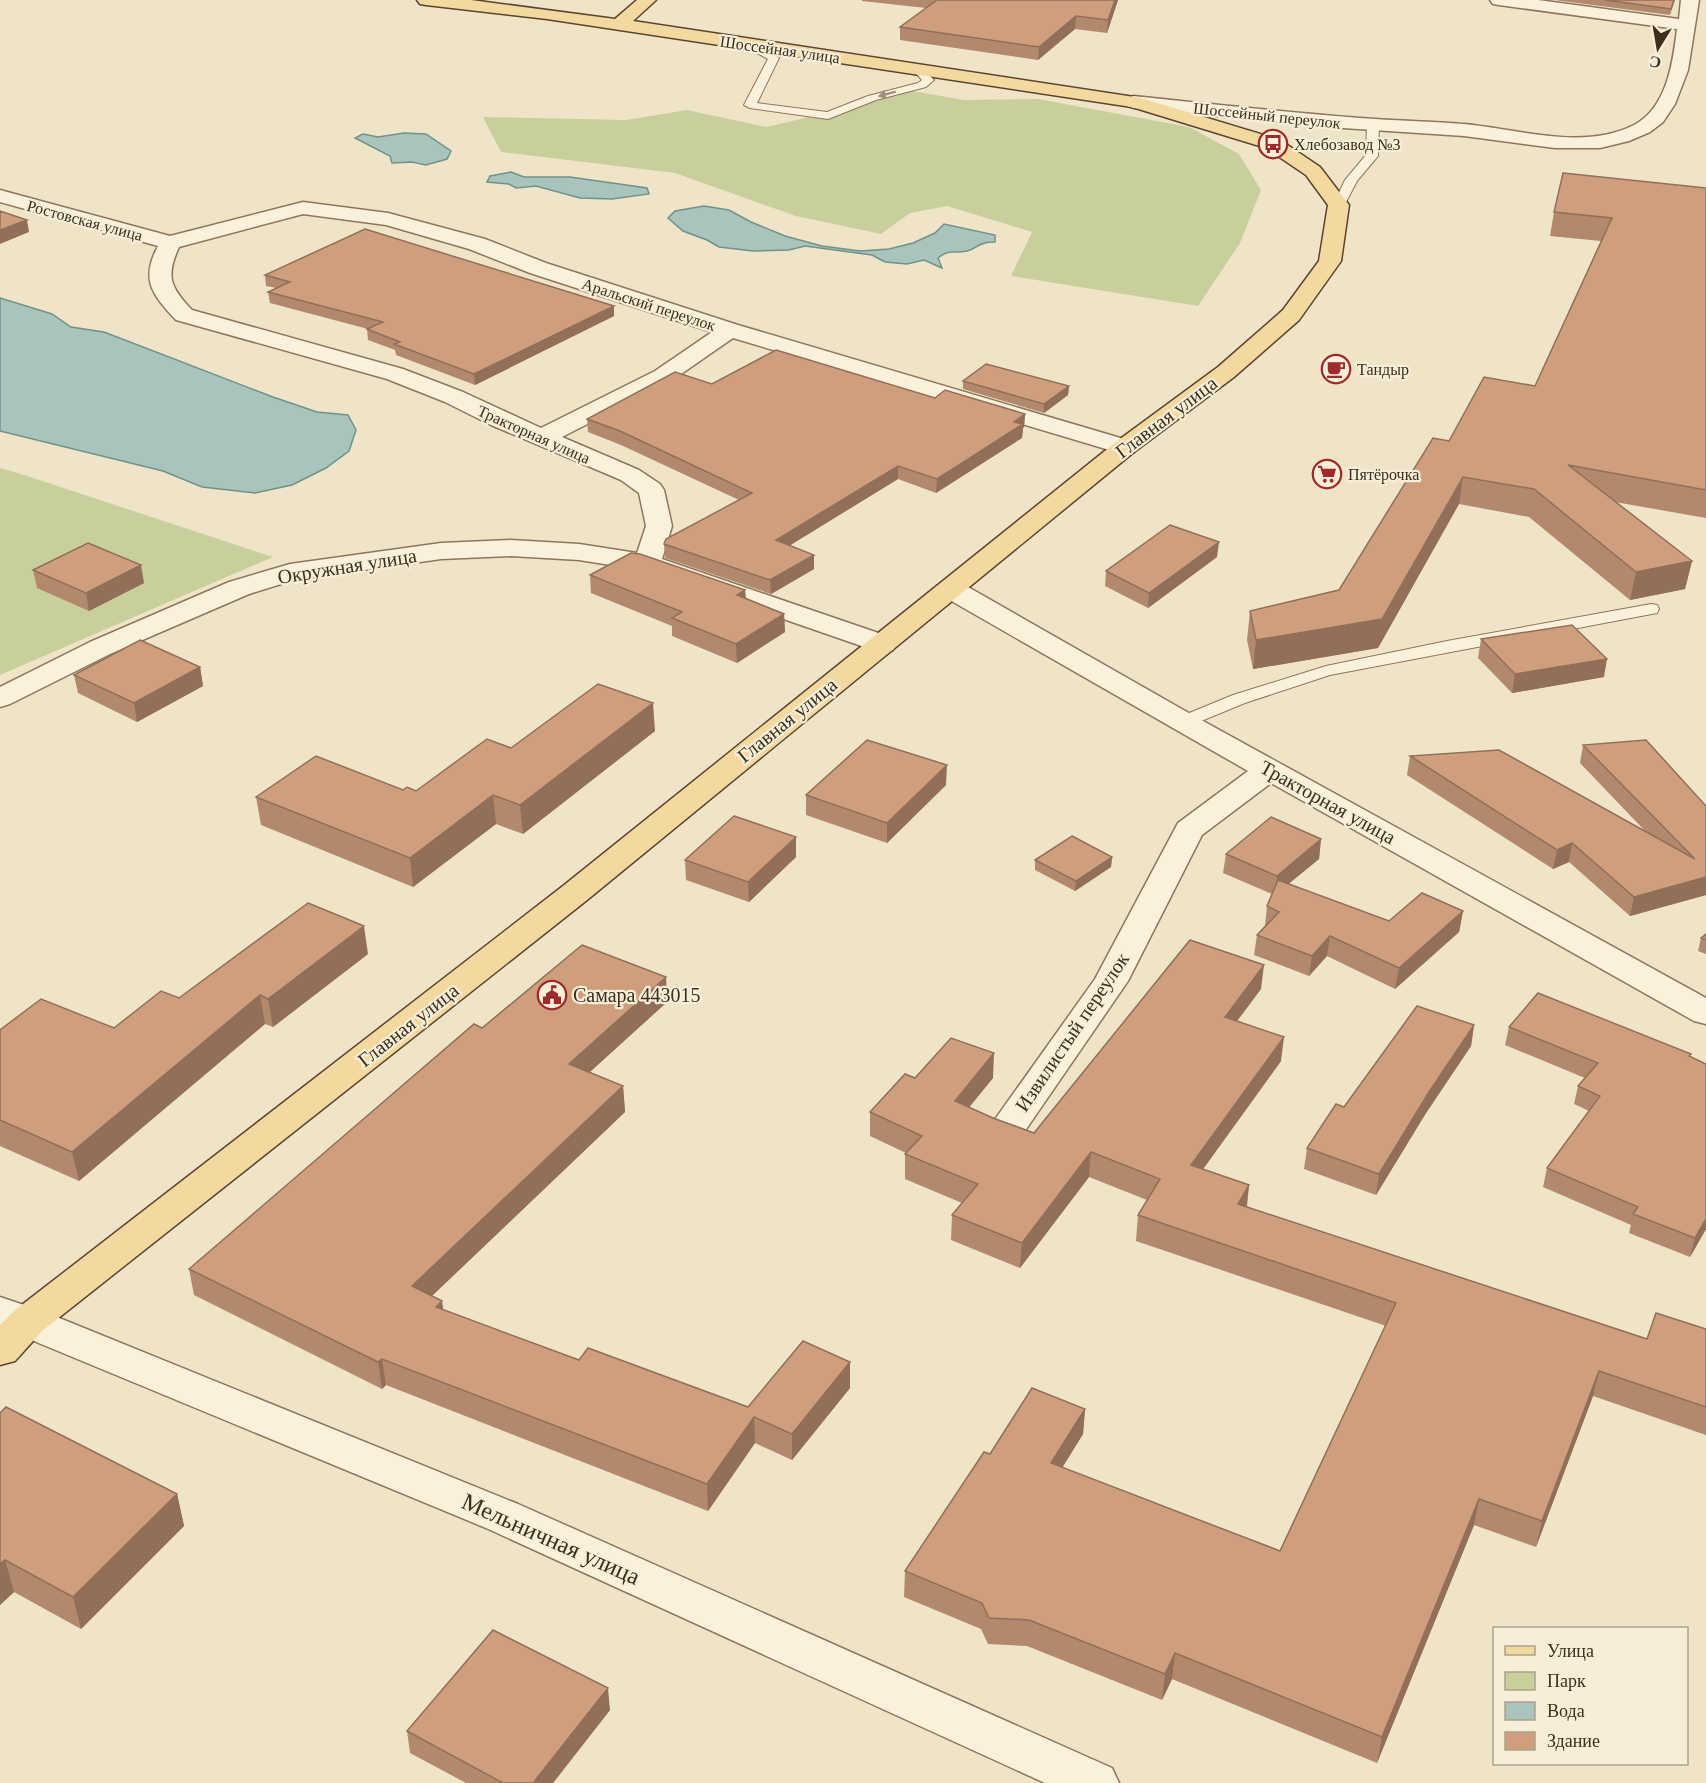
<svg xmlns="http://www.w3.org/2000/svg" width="1706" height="1783" viewBox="0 0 1706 1783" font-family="'Times New Roman',serif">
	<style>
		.green { fill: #c9cf9b }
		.water { fill: #a9c4bc; stroke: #6f938a; stroke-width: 1.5 }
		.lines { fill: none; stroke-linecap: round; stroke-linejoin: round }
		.service-casing { stroke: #8d765c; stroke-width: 2 }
		.minor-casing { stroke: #8d765c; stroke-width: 3 }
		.primary-casing { stroke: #5b4430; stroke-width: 3 }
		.service { fill: #faf1dc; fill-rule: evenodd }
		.minor { fill: #faf1dc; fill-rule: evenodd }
		.primary { fill: #f3d9a0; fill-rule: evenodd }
		.wall { fill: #b2896c }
		.shaded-wall { fill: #916f58 }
		.building { fill: #cf9f7d; stroke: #916f58; stroke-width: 1.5 }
		.oneway { fill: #9c907e }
		.labels { text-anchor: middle; stroke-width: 4.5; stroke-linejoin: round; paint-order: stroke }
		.far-street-label { font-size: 16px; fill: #3d2e20; stroke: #f7eed8 }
		.far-poi-label { font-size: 16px; fill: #3d2e20; stroke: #f7eed8; text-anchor: start }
		.street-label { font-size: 20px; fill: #3d2e20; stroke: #f7eed8 }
		.poi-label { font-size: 20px; fill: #3d2e20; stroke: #f7eed8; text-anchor: start }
		.near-street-label { font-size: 24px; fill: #3d2e20; stroke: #f7eed8 }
	</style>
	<rect width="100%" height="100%" fill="#f0e4c8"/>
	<path class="green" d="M895,88L964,100L1038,99L1189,127L1239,154L1261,190L1240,243L1198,306L1011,276L1032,232L947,206L910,213L881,234L796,216L675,173L501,152L483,117L626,120L687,110L766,127L840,110Z
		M0,468L18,473L273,557L0,675Z"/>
	<path class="water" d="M404,133L426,134L451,151L447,159L426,165L412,162L392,163L390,156L355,138L363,134L378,137Z
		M511,172L524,177H570L647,188L649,194L612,199L580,198L536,186L516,188L509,184L487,182L490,176Z
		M704,206L729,210L751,222L785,236L822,246L860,251L889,249L913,243L935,233L944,224L995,235V242C977,242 979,248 967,251C953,254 951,248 938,258L942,268L924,260L907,264L885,262L872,255L805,246L789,250L753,251L719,247L707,240L683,231L668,218L675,211Z
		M0,298L52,314L71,327L104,332L273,397L317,412L348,415L356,430L349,451L326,468L292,485L255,493L202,487L163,471L0,431Z"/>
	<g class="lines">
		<g class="service-casing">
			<path id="service" d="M748,41L779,58L757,103L827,112L868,96L918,83L922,80L912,69L913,67H921L934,80L926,87L876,100L828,119L750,108L744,105L768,59L744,46L743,44Z
				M1373,122L1379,125L1378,156L1357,181L1343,208H1335L1333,205L1345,180L1366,155L1367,125Z
				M1651,604L1657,605L1659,609L1657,613L1330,675L1245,703L1189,726H1177L1174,722L1177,718L1233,695L1326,666L1447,641Z"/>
		</g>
		<g class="minor-casing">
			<path id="minor" d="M1490,0H1538L1679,19L1681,0H1699L1688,70L1675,104L1663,122L1650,132L1629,141L1600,148H1555L1464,136L1343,128L1134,108L1127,106L1124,102L1127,98L1134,96C1209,104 1285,112 1360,118C1395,121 1430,121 1464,124C1519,129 1582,151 1634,125C1667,108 1673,62 1677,29L1499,5L1493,4Z
				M0,190L170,236L303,202L388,213L485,239L546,263L738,325L1134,442L1138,447L1134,452L1125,455L1116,452L733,338L671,381L562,437L639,470L660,484L664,490L672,526L662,559L893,638L897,644L893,650L883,653L873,650L642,570L579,560L511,556L441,559L294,580L249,594L110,654L10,704L0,707V687L90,642L229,582L290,564L441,543L511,540L579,544L637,553L646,526L639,493L621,480L491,425L445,402L387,379L176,320C152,294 140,280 158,246L0,202ZM303,214L386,225L469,249L530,273L712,332L655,371L541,428L463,392L403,369L192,310C171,288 165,277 179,247Z
				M951,581L961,583L1194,716L1706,998V1024L1694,1021L1271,783L1202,835L1128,981L1018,1141L1005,1144L992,1141L986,1132L1095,979L1178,823L1248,771L941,595L937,589L941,583Z
				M0,1297L42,1311L518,1504L1112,1768L1119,1783H1045L486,1528L0,1327Z"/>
		</g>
		<g class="primary-casing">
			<path id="primary" d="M417,0H471L615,19L637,0H656L633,21L1141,98L1280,140L1320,167L1349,205L1341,261L1299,320L1234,377L1134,452L587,900L42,1331L15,1361L0,1365V1325L14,1311L563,886L1116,442L1218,367L1283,310L1319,261L1328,205L1306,175L1266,148L1132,107L547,19L426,5L420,4Z"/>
		</g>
		<use href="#service" class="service"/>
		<use href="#minor" class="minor"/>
		<use href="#primary" class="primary"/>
	</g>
	<path class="wall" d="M862,0H1118L1107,33L1075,29L1038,60L900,40V27L926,8L862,1Z
		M1554,0H1675L1670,15Z
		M1706,188V518L1615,502L1692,561L1685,589L1630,600L1529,517L1459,504L1378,648L1253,669L1247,640L1250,611L1339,590L1449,441L1535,386L1601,241L1550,236L1554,212Z
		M265,275L614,306V316L475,385L396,355L395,350L368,340L367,329H368L270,303L268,292L276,288L266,286Z
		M963,381L1069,386L1068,395L1044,413L963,389Z
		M712,384L935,398L1025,414L1024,427L1023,428L1022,438L936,493L898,479L790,545L814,569L771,594L665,558L664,544L739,500L621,445L588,432L587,419Z
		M1217,557L1148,608L1105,586L1106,571Z
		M33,570L144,583L89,611L37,588Z
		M590,575L745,590L746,598L784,614L785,632L737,663L672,636V626L591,593Z
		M1481,639L1604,677L1512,693L1478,658Z
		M200,667L203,686L137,722L78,693L74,675Z
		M655,731L523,834L496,824L413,887L261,825L256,797L403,790L416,791L511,748Z
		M1583,745L1706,806V895L1630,916L1569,862L1553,869L1407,775L1410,756L1646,832L1580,763Z
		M946,785L887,843L806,815V795Z
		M1321,839L1319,859L1288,884L1389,921L1463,911L1459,932L1395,989L1327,956L1309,976L1254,955L1257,935L1265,926L1267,906L1272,894L1223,873L1226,854Z
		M796,857L749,902L686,880L685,860Z
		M1112,857L1111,867L1075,891L1035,870V860Z
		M1706,934V954L1698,951L1701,938Z
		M368,954L273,1027L265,1024L79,1181L0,1146V1030L114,1028L179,998Z
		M666,977L667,1002L590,1072L623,1086L625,1112L432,1296L444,1310L579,1360L748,1407L850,1362V1388L792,1460L755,1443L708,1511L386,1385L382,1389L194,1295L189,1269L482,1028Z
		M1261,989L1237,1021L1281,1061L1203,1169L1249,1185L1247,1207L1647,1339L1706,1329V1435L1593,1396L1536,1547L1474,1525L1377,1763L1172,1679L1162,1700L1027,1646L988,1644L981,1629L904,1597L905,1571L990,1454L1085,1409L1083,1434L1062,1468L1280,1551L1386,1326L1136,1241L1138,1215L1147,1200L1089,1177L1020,1268L951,1240L952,1215L962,1203L905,1179V1154L906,1153L870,1136V1112L915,1078H993L969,1107L993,1118L1034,1133Z
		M1474,1025L1471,1046L1426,1113L1376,1195L1304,1169L1307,1148L1344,1107Z
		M1509,1027L1691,1054L1690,1057L1706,1229L1690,1257L1629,1233L1631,1225L1543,1187L1547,1168L1589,1111L1574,1104L1578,1086L1585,1078L1505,1045Z
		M0,1413L177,1494L184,1526L81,1629L14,1592L0,1605Z
		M610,1710L553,1783H466L410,1753L407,1731Z"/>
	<path class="shaded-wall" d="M1115,0H1118L1107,33L1108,20Z
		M1076,16L1075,29L1038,60L1039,47Z
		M27,220L29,232L0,244V230Z
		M614,306V316L475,385L474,374Z
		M1069,386L1068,395L1044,413V404Z
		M1025,414L1024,427L1023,428L1022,438L936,493L937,479Z
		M898,466V479L776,554V540Z
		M1463,477L1459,504L1378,648L1253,669L1256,640L1382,619Z
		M1219,542L1217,557L1148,608L1149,593Z
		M814,555V569L771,594L770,580Z
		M1692,561L1685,589L1630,600L1636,572Z
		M141,565L144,583L89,611L86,593Z
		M745,590L746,608L737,595Z
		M784,614L785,632L737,663L736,644Z
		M1607,659L1604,677L1512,693L1515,674Z
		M200,667L203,686L137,722L134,703Z
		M653,703L655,731L523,834L520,805Z
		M947,765L946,785L887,843V823Z
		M493,795L496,824L413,887L410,858Z
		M796,837V857L749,902L748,882Z
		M1321,839L1319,859L1275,895L1277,876Z
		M1572,843L1569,862L1553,869L1557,850Z
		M1112,857L1111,867L1075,891L1076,881Z
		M1706,877V895L1630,916L1634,897Z
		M1463,911L1459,932L1395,989L1399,968Z
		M364,926L368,954L273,1027L268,999Z
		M1330,936L1327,956L1309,976L1312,956Z
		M1264,965L1261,989L1222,1041L1225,1017Z
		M666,977L667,1002L571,1089L569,1064Z
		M260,995L265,1024L79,1181L72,1152Z
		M1474,1025L1471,1046L1426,1113L1376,1195L1379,1174L1429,1092Z
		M1284,1037L1281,1061L1188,1190L1191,1165Z
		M994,1053L993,1078L954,1126L955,1101Z
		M623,1086L625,1112L415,1312L412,1286Z
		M1091,1152L1089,1177L1020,1268L1022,1243Z
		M1249,1185L1246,1210L1238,1204Z
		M1706,1219V1229L1690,1257L1695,1238Z
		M442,1301L446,1327L436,1307Z
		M382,1359L386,1385L382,1389L378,1362Z
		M850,1362V1388L792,1460V1434Z
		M1599,1371L1593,1396L1536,1547L1542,1521Z
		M1085,1409L1083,1434L1049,1489L1051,1463Z
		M754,1417L755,1443L708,1511L707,1484Z
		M177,1494L184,1526L81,1629L73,1597Z
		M1479,1499L1474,1525L1377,1763L1382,1737Z
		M5,1560L14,1592L0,1605V1564Z
		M1175,1653L1172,1679L1162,1700L1165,1674Z
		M608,1688L610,1710L553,1783H533Z"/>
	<path class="building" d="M937,0H1115L1108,20L1076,16L1039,47L900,27Z
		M1605,0H1674L1671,9Z
		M1563,173L1706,188V490L1568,465L1692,561L1636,572L1534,489L1463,477L1382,619L1256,640L1250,611L1339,590L1433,438L1449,441L1484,377L1535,386L1612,218L1554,212Z
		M0,211L27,220L0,230Z
		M365,229L614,306L474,374L394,344L400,342L367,329L383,322L268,292L290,282L265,275Z
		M776,350L935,398L945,390L1025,414L1014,422L1023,424L937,479L898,466L776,540L814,555L770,580L664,544L666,539L752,493L620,431L587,419L675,372L712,384Z
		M986,364L1069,386L1044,404L963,381Z
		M1170,525L1219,542L1149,593L1106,571Z
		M88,543L141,565L86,593L33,570Z
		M631,553L640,554L745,590L737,595L784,614L736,644L672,618L682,612L590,575Z
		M1572,625L1607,659L1515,674L1481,639Z
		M140,640L200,667L134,703L74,675Z
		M598,684L653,703L520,805L493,795L410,858L256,797L316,756L403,790L407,787L416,791L487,739L511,748Z
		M867,740L947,765L887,823L806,795Z
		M1646,740L1706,806V877L1634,897L1572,843L1557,850L1410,756L1499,750L1695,859L1583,745Z
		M734,816L796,837L748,882L685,860Z
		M1271,817L1321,839L1277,876L1226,854Z
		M1072,836L1112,857L1076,881L1035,860Z
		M1278,880L1389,921L1422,893L1463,911L1399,968L1330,936L1312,956L1257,935L1279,912L1267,906Z
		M308,903L364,926L268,999L260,995L72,1152L0,1120V1030L41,999L114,1028L161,991L179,998Z
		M1706,934V940L1701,938Z
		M1190,940L1264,965L1225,1017L1284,1037L1191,1165L1249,1185L1238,1204L1647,1339L1656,1313L1706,1329V1407L1599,1371L1542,1521L1479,1499L1382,1737L1175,1653L1165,1674L1029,1620L989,1618L982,1603L905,1571L984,1452L990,1454L1032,1388L1085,1409L1051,1463L1280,1551L1396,1303L1138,1215L1160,1179L1091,1152L1022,1243L952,1215L978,1184L905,1154L922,1136L870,1112L905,1074L915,1078L951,1038L994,1053L955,1101L993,1118L1034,1133Z
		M582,945L666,977L569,1064L623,1086L412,1286L442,1301L436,1307L579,1360L588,1348L748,1407L803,1341L850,1362L792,1434L754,1417L707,1484L382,1359L378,1362L189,1269L474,1024L482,1028Z
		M1538,993L1691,1054L1689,1056L1706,1064V1219L1695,1238L1633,1214L1638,1207L1547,1168L1600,1096L1578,1086L1598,1063L1509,1027Z
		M1417,1006L1474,1025L1429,1092L1379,1174L1307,1148L1336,1104L1344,1107Z
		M6,1407L177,1494L73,1597L5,1560L0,1564V1413Z
		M493,1630L608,1688L533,1783H503L407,1731Z"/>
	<defs><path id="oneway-solid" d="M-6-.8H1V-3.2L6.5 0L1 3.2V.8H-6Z" transform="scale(1.5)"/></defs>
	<use class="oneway" href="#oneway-solid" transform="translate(887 94) rotate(165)"/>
	<defs>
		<g id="bus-ring" transform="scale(1.5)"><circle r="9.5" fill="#f7eed8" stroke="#9e2a2b" stroke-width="1.5"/><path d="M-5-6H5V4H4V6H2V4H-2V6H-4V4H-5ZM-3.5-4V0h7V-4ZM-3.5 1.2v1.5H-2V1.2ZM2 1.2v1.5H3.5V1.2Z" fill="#9e2a2b"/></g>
		<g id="cafe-ring" transform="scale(1.5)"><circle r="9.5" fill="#f7eed8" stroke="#9e2a2b" stroke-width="1.5"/><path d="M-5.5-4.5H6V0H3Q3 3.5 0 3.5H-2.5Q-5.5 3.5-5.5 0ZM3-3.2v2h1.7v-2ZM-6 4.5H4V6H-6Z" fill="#9e2a2b"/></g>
		<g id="supermarket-ring" transform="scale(1.5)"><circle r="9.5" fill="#f7eed8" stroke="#9e2a2b" stroke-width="1.5"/><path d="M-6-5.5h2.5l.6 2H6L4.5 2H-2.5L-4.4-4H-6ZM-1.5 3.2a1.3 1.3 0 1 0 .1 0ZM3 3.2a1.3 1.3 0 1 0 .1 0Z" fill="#9e2a2b"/></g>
		<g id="civic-ring" transform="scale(1.5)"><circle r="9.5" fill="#f7eed8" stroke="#9e2a2b" stroke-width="1.5"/><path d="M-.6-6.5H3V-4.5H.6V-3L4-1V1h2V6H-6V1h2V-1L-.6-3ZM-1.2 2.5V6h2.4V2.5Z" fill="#9e2a2b"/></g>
	</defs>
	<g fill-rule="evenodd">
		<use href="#bus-ring" x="1273" y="144"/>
		<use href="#cafe-ring" x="1336" y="369"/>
		<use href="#supermarket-ring" x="1327" y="474"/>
		<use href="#civic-ring" x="552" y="995"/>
	</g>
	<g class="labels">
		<g class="far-street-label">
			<text transform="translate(780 49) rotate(8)" y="6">Шоссейная улица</text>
			<text transform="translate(1267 115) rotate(6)" y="6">Шоссейный переулок</text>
			<text transform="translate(85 220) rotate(15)" y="6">Ростовская улица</text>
			<text transform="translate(649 304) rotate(18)" y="6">Аральский переулок</text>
			<text transform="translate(534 434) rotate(24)" y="6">Тракторная улица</text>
		</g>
		<g class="far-poi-label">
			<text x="1294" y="150">Хлебозавод №3</text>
			<text x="1357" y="375">Тандыр</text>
			<text x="1348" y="480">Пятёрочка</text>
		</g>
		<g class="street-label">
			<text transform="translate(1166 417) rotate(-37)" y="7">Главная улица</text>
			<text transform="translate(347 566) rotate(-9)" y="7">Окружная улица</text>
			<text transform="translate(787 720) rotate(-39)" y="7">Главная улица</text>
			<text transform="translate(1328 802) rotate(29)" y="7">Тракторная улица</text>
			<text transform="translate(408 1025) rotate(-38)" y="7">Главная улица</text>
			<text transform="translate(1072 1032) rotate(-56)" y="7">Извилистый переулок</text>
		</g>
		<g class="poi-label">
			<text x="573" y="1002">Самара 443015</text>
		</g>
		<g class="near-street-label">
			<text transform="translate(551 1539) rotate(24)" y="8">Мельничная улица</text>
		</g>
	</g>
	<rect x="1493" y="1627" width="195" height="138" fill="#f7eed8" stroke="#ada18e" stroke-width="1.5"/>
	<rect x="1505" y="1646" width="30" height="9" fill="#f3d9a0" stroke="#ada18e" stroke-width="1.5"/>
	<text x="1547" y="1657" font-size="18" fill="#3d2e20">Улица</text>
	<rect x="1505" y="1672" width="30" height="18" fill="#c9cf9b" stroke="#ada18e" stroke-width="1.5"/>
	<text x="1547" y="1687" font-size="18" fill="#3d2e20">Парк</text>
	<rect x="1505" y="1702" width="30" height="18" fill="#a9c4bc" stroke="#ada18e" stroke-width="1.5"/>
	<text x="1547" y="1717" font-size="18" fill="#3d2e20">Вода</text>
	<rect x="1505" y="1732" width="30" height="18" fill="#cf9f7d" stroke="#ada18e" stroke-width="1.5"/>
	<text x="1547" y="1747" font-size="18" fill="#3d2e20">Здание</text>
	<g transform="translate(1658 48) rotate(191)" stroke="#f7eed8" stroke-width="4.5" paint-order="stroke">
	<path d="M0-4.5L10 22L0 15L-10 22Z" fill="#3d2e20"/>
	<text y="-9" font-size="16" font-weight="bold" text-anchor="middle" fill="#3d2e20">С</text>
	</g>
</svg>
